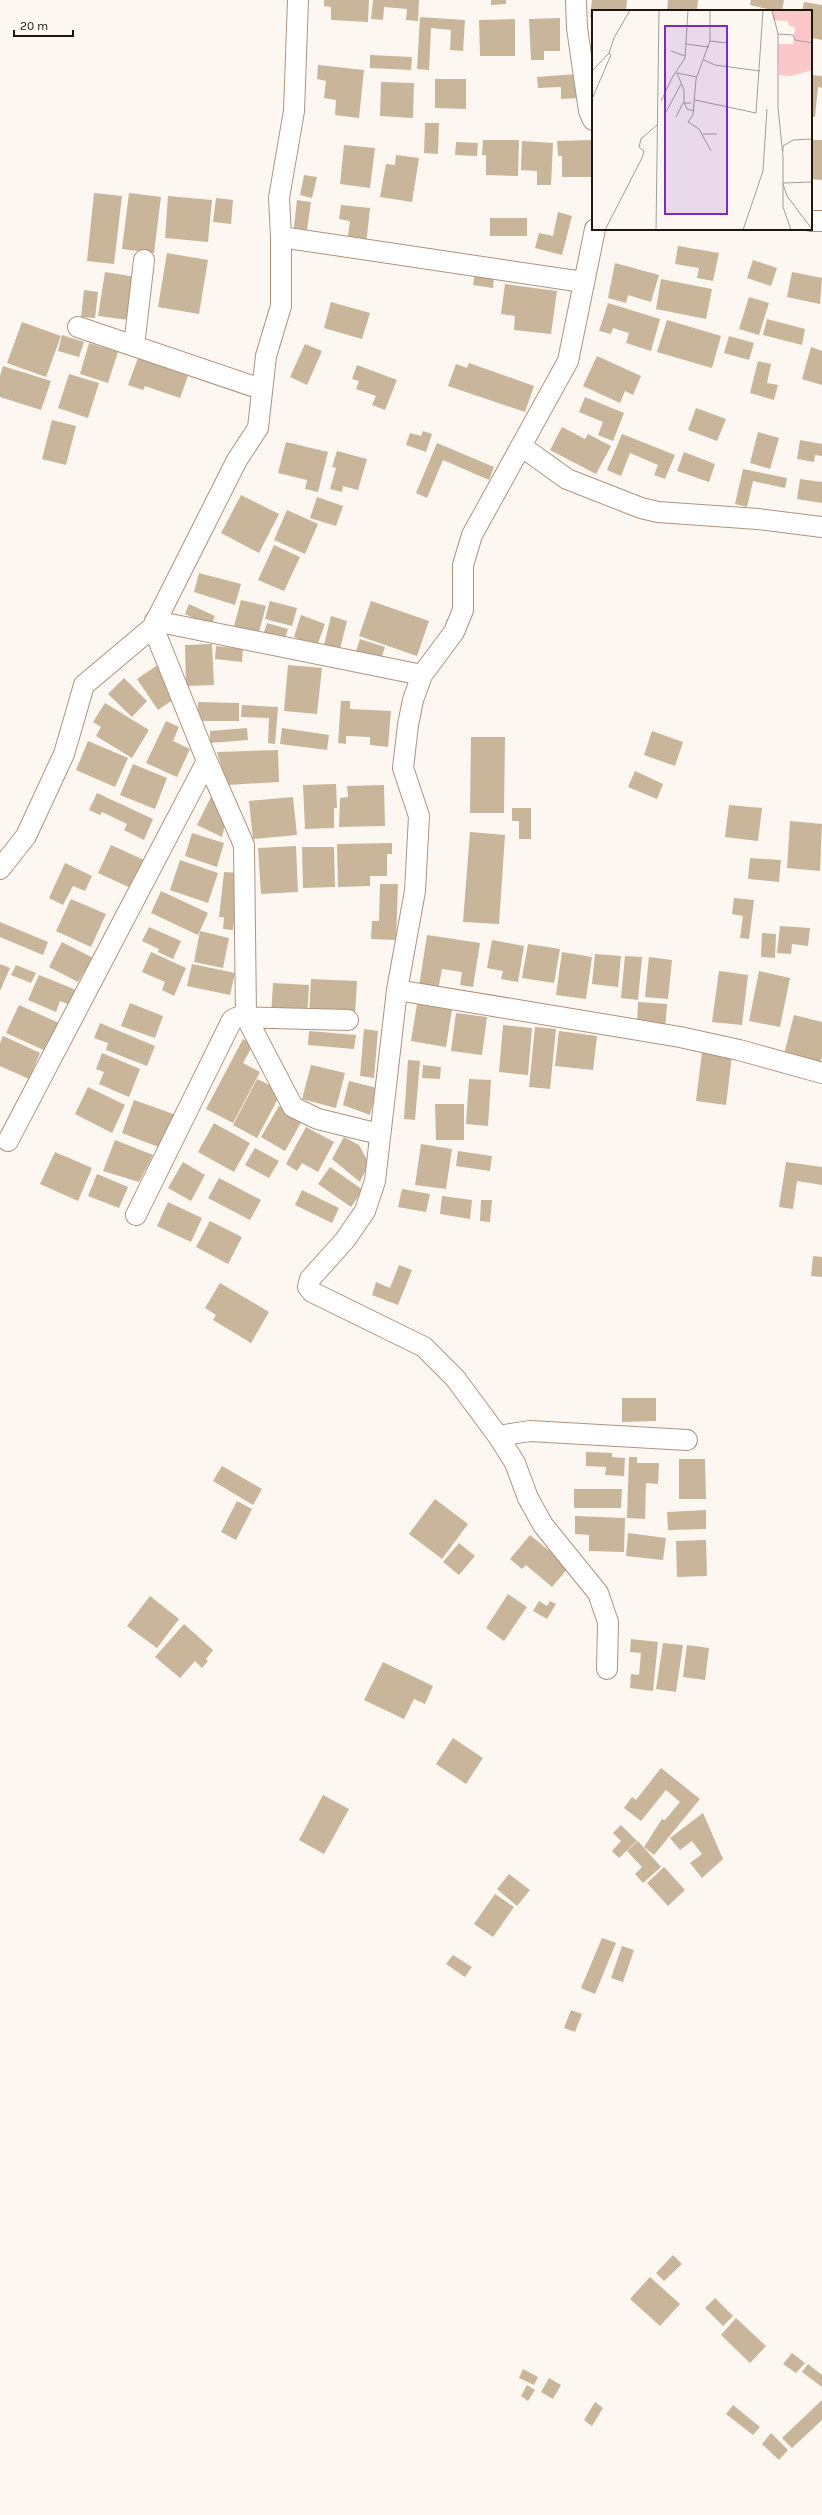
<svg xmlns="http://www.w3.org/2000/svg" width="822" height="2515" viewBox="0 0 822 2515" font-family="Karla,sans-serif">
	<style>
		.building { fill: #c9b69a }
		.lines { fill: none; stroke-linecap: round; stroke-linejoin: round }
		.minor-casing { stroke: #af937f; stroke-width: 22 }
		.minor { stroke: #fff; stroke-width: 20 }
		.inset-road { fill: none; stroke: #a59d97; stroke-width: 1 }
		.view { fill: #7b2cbf; fill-opacity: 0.15; stroke: #7b2cbf; stroke-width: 2 }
		.inset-edge { fill: none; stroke: #20160e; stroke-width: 2 }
	</style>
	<rect width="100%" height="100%" fill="#fdf7f2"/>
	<path class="building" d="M324,0H369L368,22L331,20V7L324,6Z
		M373,0H419L418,21L406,20L407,9L384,7L383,20L371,19Z
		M491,0H506V4L491,5Z
		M592,0H627L626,11H593V17H590Z
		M668,0H698L697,11H667Z
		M751,0H784L782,11H766L767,9L750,5Z
		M804,2L822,5V40L811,38V11H802Z
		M420,17L465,20L463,51L450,50L451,30L431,28L429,70L417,69Z
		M560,18V51H544V60H531L529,19Z
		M515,19V56H480L479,20Z
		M370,55L412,57L411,70L370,68Z
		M318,65L364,70L359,118L335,115L336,100L324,98L326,81L317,79Z
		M577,74L578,98L561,99V87L538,88L537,77Z
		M811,75L822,76V88L818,87L815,117L811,116Z
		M435,79H466V109L435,108Z
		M381,82L414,83L413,118L380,116Z
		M425,123H439L438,154L424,153Z
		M483,140H519L518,176L486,175V155H482Z
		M593,140V177H562V156H558L557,141Z
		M811,140H822V180L811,179Z
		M522,141L553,143L551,185H537V171L521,170Z
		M456,142L478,143L477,156L455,155Z
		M344,145L375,148L370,188L340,184Z
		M396,155L419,158L412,202L380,197L386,164L395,165Z
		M304,175L317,177L312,198L300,195Z
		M94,193L122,196L114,264L87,261Z
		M129,193L161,197L154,253L122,249Z
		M168,196L212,200L208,242L165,238Z
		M216,198L233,200L231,224L213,222Z
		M297,200L311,202L306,237L293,235Z
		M341,205L370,208L366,245L347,243L350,221L339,219Z
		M558,212L572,216L562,255L535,248L539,233L553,236Z
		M490,218H527V236H490Z
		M678,246L719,253L713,281L697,278L699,268L675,264Z
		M167,253L208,260L199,314L158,307Z
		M753,260L777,268L771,286L747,278Z
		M615,263L659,275L651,302L628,295L626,303L608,298Z
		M105,272L136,277L129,320L98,316Z
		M792,272L822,278L820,304L787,297Z
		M475,273L494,276L493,288L473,285Z
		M661,279L712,289L706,319L656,309Z
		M505,284L557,291L551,334L514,330L515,316L501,314Z
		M84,290L98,292L95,318L81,317Z
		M749,297L769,303L759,335L739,329Z
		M331,302L370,313L362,339L324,328Z
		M608,303L660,319L651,351L626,343L629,333L613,328L611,334L599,331Z
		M767,319L805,329L802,345L763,335Z
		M667,320L721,336L712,368L657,352Z
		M22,322L61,336L46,377L7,363Z
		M62,335L84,342L79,357L58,351Z
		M729,336L754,343L749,360L724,353Z
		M89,343L118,352L108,383L80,374Z
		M305,344L322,351L307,385L290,377Z
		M811,347L822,351V385L802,379Z
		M597,356L641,376L633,395L625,391L620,403L583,386Z
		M138,358L188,376L180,398L145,386L143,390L128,385Z
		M758,361L771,364L767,383L778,385L774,400L750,393Z
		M469,363L534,386L525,412L448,386L456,364L467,368Z
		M357,365L397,380L385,410L372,405L376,396L356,389L359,381L352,379Z
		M3,366L51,381L41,410L0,397V376Z
		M69,374L99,383L88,418L58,408Z
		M585,397L624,413L613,441L598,435L603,422L579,412Z
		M696,408L726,419L717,441L688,430Z
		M52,420L76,426L66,465L42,459Z
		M562,427L585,439L588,434L611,446L596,474L550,450Z
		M423,431L432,434L426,452L406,445L410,433L421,436Z
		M758,432L779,438L770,469L750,463Z
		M622,434L675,455L665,479L654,475L658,465L630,453L621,476L607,470Z
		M800,440L822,444V456L815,455L814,462L797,459Z
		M286,442L328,452L318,492L305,489L307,480L278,473Z
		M437,443L494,467L489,480L443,460L427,498L416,493Z
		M337,451L367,459L358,490L343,486L342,492L330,489L336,468L332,467Z
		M684,452L715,464L709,482L677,471Z
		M743,469L787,478L785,488L753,481L747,507L735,504Z
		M800,479L822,482V503L797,499Z
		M241,495L279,514L259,553L221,533Z
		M317,497L343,506L336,526L310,518Z
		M287,510L318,524L305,554L274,540Z
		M274,545L300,557L284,591L258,580Z
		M199,573L241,584L235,605L194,592Z
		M241,600L266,606L259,632L234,626Z
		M270,601L297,608L292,626L265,619Z
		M371,601L429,621L417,656L359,636Z
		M189,604L215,616L211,626L185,614Z
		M301,615L325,624L317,646L294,637Z
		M331,616L347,621L340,649L324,645Z
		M267,623L288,629L284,641L263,635Z
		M360,639L385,647L380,662L355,654Z
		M212,644L214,685L186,686L185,645Z
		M216,646L243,649L242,662L215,659Z
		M159,664L180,695L158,710L137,679Z
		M288,665L322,668L317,714L284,711Z
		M124,678L147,701L132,717L108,694Z
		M341,701H350V709L391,711L388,747L370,745V737L346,736V744L338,743Z
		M198,702L239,703V721H197Z
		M105,703L149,730L132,758L96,736L101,727L93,722Z
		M242,705L278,707L275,744L268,743L269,718L241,717Z
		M166,721L179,727L173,741L190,749L177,777L146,763Z
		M247,728L248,740L210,743V731Z
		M282,728L329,735L327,750L280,744Z
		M652,731L683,742L675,766L644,755Z
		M471,737H505L504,813H470Z
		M88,741L128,758L115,787L76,770Z
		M278,750L279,782L227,785L217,752Z
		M133,764L167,778L155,809L120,795Z
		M635,771L663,784L657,799L628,787Z
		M336,784L337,808H334V828L305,829L303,785Z
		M384,785L385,826L339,827L340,798L348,797L347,786Z
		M97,793L153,819L144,840L124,830L127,824L102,812L100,815L89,810Z
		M212,795L226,820L222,837L197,825Z
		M293,797L297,835L253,839L249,801Z
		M729,805L762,808L758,841L725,837Z
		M512,808H531V839H519V821H512Z
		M790,821L822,824L820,871L787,868Z
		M470,832L505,835L499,924L463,922Z
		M192,833L224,843L217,867L185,856Z
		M392,843V854H387V876H370V886L338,887L337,844Z
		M111,845L146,861L133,889L98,873Z
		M296,846L298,892L261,894L258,848Z
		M302,847H334L335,887L303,888Z
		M750,858L781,860L779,882L748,879Z
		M180,860L218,873L208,903L170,890Z
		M65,863L92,876L85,891L73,886L63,905L49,898Z
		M224,872L239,873L233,930L223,929L224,917H219Z
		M380,884H398L396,940L371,939L372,921H379Z
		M161,891L208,913L198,935L151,913Z
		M734,898L754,900L749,939L740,938L743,916L732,914Z
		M71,899L106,914L91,947L56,931Z
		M0,922L48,942L43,955L0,937Z
		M780,926L810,928L808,946L792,944L791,954L777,953Z
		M149,927L181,941L173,959L158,952L159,949L142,941Z
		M200,931L229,938L223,968L194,962Z
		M762,933L776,934L775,958L761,957Z
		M427,935L480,943L473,987L460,985L462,972L442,969L438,990L419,987Z
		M492,940L524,946L518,982L501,979L503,971L487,968Z
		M62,942L97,960L89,974L84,972L78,982L49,967Z
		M528,944L560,949L554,983L522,978Z
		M151,952L186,968L174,996L162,990L165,982L142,972Z
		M562,952L592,957L586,999L556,995Z
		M595,954L621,956L618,987L592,984Z
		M625,956L642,957L638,1000L621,998Z
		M649,957L672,960L668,999L645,997Z
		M0,964L10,968L0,991Z
		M192,964L235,973L230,995L187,986Z
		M16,965L36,973L31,983L11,975Z
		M719,971L748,975L742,1025L712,1022Z
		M759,971L790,978L780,1027L749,1021Z
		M39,975L76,990L70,1005L60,1001L56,1012L28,1000Z
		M311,979L357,981L355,1016L309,1014Z
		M273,983L309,985L307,1018L271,1016Z
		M638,1002L667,1004L665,1030L637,1029Z
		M130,1003L163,1016L155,1038L121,1026Z
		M417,1004L452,1009L446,1047L411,1041Z
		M19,1005L59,1023L46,1051L6,1033Z
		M456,1013L487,1017L482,1055L451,1051Z
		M794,1015L822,1022V1057L819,1067L783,1058Z
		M100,1023L155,1046L147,1066L106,1050L108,1043L94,1038Z
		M503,1025L532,1028L528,1075L499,1072Z
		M535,1027L556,1029L550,1089L529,1087Z
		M364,1029L378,1031L374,1078L360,1076Z
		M309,1031L356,1035L354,1049L308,1045Z
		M559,1031L597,1036L593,1070L555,1066Z
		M3,1036L40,1053L29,1079L0,1066V1043Z
		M243,1039L253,1045L243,1063L260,1072L233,1123L206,1109Z
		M702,1052L732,1056L726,1105L696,1101Z
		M102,1053L140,1069L129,1097L99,1084L104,1072L96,1069Z
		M408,1060L420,1061L415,1120L404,1119Z
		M311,1065L345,1073L336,1108L302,1099Z
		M423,1065L441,1067L440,1079L422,1078Z
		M257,1079L282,1091L257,1138L233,1125Z
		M469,1079L491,1080L488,1126L466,1124Z
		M349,1081L377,1088L370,1115L343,1105Z
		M88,1087L125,1105L112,1133L75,1114Z
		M134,1100L179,1116L164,1149L122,1133Z
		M435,1104H464V1140H436Z
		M279,1106L303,1119L285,1151L261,1137Z
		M214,1123L250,1143L234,1172L198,1152Z
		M306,1127L334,1142L318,1172L302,1163L297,1171L286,1164Z
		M344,1137L359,1145L369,1163L360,1182L332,1159Z
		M115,1140L153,1155L139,1182L103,1171Z
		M421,1144L452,1149L446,1189L415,1185Z
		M255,1148L279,1161L269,1178L245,1165Z
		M458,1151L492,1156L490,1171L456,1166Z
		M55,1152L92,1168L78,1201L40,1184Z
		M183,1162L205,1175L191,1201L168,1188Z
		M786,1162L822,1167V1185L797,1181L793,1209L779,1207Z
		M330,1167L363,1190L351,1207L318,1184Z
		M97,1174L128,1187L119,1208L88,1196Z
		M219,1178L261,1200L250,1220L208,1198Z
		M402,1189L430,1194L426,1212L398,1207Z
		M302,1190L339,1208L332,1223L295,1205Z
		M442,1196L472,1200L470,1219L440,1214Z
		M481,1200H492L490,1222L480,1221Z
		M168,1202L202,1218L191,1242L157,1226Z
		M210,1221L242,1237L228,1264L196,1247Z
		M813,1256L822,1257V1277L811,1276Z
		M399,1265L412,1270L398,1305L372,1295L376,1282L390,1288Z
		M220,1283L269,1312L251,1343L213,1320L216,1315L205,1308Z
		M622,1398H656V1421L622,1422Z
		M586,1452L612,1453V1457L625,1458L624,1476L605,1475L606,1467L586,1466Z
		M629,1457H637V1463H659L658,1484L646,1483L645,1519L627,1518Z
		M679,1459H705L706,1499H679Z
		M222,1466L262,1489L253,1505L213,1481Z
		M574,1489H622L621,1508H574Z
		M435,1499L468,1524L442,1559L409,1534Z
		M237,1501L252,1509L236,1540L221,1532Z
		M706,1510V1529L668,1530L667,1512Z
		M575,1516L625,1518L624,1552L589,1551V1535L575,1534Z
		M628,1533L666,1538L663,1560L626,1556Z
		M530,1535L569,1567L552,1587L526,1565L522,1569L510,1559Z
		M706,1540L707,1576L677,1577L676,1541Z
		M459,1543L475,1556L459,1575L443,1562Z
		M508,1594L527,1607L504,1641L486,1628Z
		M150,1596L179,1619L157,1648L127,1626Z
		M539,1601L547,1606L550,1601L556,1604L547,1619L533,1611Z
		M184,1624L213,1650L206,1659L208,1661L202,1668L195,1661L180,1678L155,1657Z
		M631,1639L658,1642L653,1691L630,1688L631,1674L639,1675L641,1653L630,1652Z
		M663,1643L683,1645L676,1692L656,1689Z
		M687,1645L709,1648L705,1680L683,1677Z
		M383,1662L433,1686L425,1704L414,1699L404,1719L364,1700Z
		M453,1738L483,1758L466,1784L436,1764Z
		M661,1768L700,1799L654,1855L644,1847L662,1819L665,1820L680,1802L666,1790L641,1821L624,1808L632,1797L636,1800Z
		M323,1795L349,1809L324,1854L299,1840Z
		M703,1813L723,1859L702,1878L690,1863L702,1854L692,1841L680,1850L670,1838Z
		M621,1825L637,1841L619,1858L612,1851L621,1841L613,1833Z
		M638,1841L661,1867L643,1883L635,1874L642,1867L627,1851Z
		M664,1867L685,1890L668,1906L647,1883Z
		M509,1874L530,1890L517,1906L497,1889Z
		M495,1894L514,1907L493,1937L474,1924Z
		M602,1938L616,1943L595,1994L581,1988Z
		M622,1946L634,1950L623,1982L611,1978Z
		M453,1955L472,1967L465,1977L446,1964Z
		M571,2010L582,2014L575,2032L564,2028Z
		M673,2255L682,2264L664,2281L656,2273Z
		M650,2277L680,2304L660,2326L630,2299Z
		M715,2298L733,2316L723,2326L705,2308Z
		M736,2318L766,2346L750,2363L721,2335Z
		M792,2353L805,2363L796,2373L783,2364Z
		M808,2364L822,2375V2387L802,2372Z
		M523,2369L538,2377L534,2385L519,2378Z
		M549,2378L561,2385L553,2399L541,2392Z
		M527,2385L535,2390L528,2401L521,2396Z
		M822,2400V2420L792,2448L782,2438Z
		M595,2402L603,2408L592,2426L584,2420Z
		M733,2405L760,2427L753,2435L726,2414Z
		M771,2433L788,2450L779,2460L762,2444Z"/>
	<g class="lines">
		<g class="minor-casing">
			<path id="minor" d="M576,0L577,28L589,111L593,120
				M811,221H822
				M595,229L568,361L472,535L463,565V610L454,632L422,675L413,700L408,725L403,768L419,816L415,891L397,990L375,1181L365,1211L345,1240L310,1279L308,1287L312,1292L424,1347L455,1378L498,1436L515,1463L528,1498L543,1525L598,1593L608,1622L607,1669
				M281,237L583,282
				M78,327L261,389
				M134,346L144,260
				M521,446L567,479L641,508L658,512L758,519L822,527
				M155,621L422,675
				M153,627L207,761L244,845L246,1017L293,1107L318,1119L379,1134
				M0,869L26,836L64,754L84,685L153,627L237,460L258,428L266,356L281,306V237L279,198L294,111L298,0
				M397,990L680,1037L739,1050L822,1073
				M8,1141L207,761
				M136,1215L232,1020L238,1017L348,1020
				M498,1436L530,1431L687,1440"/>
		</g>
		<use href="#minor" class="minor"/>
	</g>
	<g transform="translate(592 10)">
		<rect width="220" height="220" fill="#fdf7f2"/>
		<path d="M180,0H220V60L199,66L187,65L186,34H201L203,17L197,16L196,11L181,10Z" fill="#fbc8c9"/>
		<path class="inset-road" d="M118,0V31L104,69L101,105L96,112L107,119L119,141M180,0L186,24V98L191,146M186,24L201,25L203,30L220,33M118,31L135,33M94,34L117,37M79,41L93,46M112,50L123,55L168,61M0,61L17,43L22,28L38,0M85,63L92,80V92L95,99L102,101M85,63L105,67M0,89L19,45L17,43M103,90L164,103L171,0M69,91L80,68L93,48L96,0M74,102L89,74M84,107L91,93H99M111,124H125M191,141V136L201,130L220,129M191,146V197L199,220M191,173L220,172M191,174L195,186L220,219M13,220L50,148L52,141L47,137L49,129L66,114M64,220L67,0M151,220L171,161L175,99"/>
		<path class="view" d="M73,16H135V204H73Z"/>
		<rect width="220" height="220" class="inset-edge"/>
	</g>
	<path d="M14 30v6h59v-6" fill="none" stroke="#20160e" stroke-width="2"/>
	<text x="20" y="30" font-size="12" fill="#20160e" stroke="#fdf7f2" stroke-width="3" paint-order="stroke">20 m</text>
</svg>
